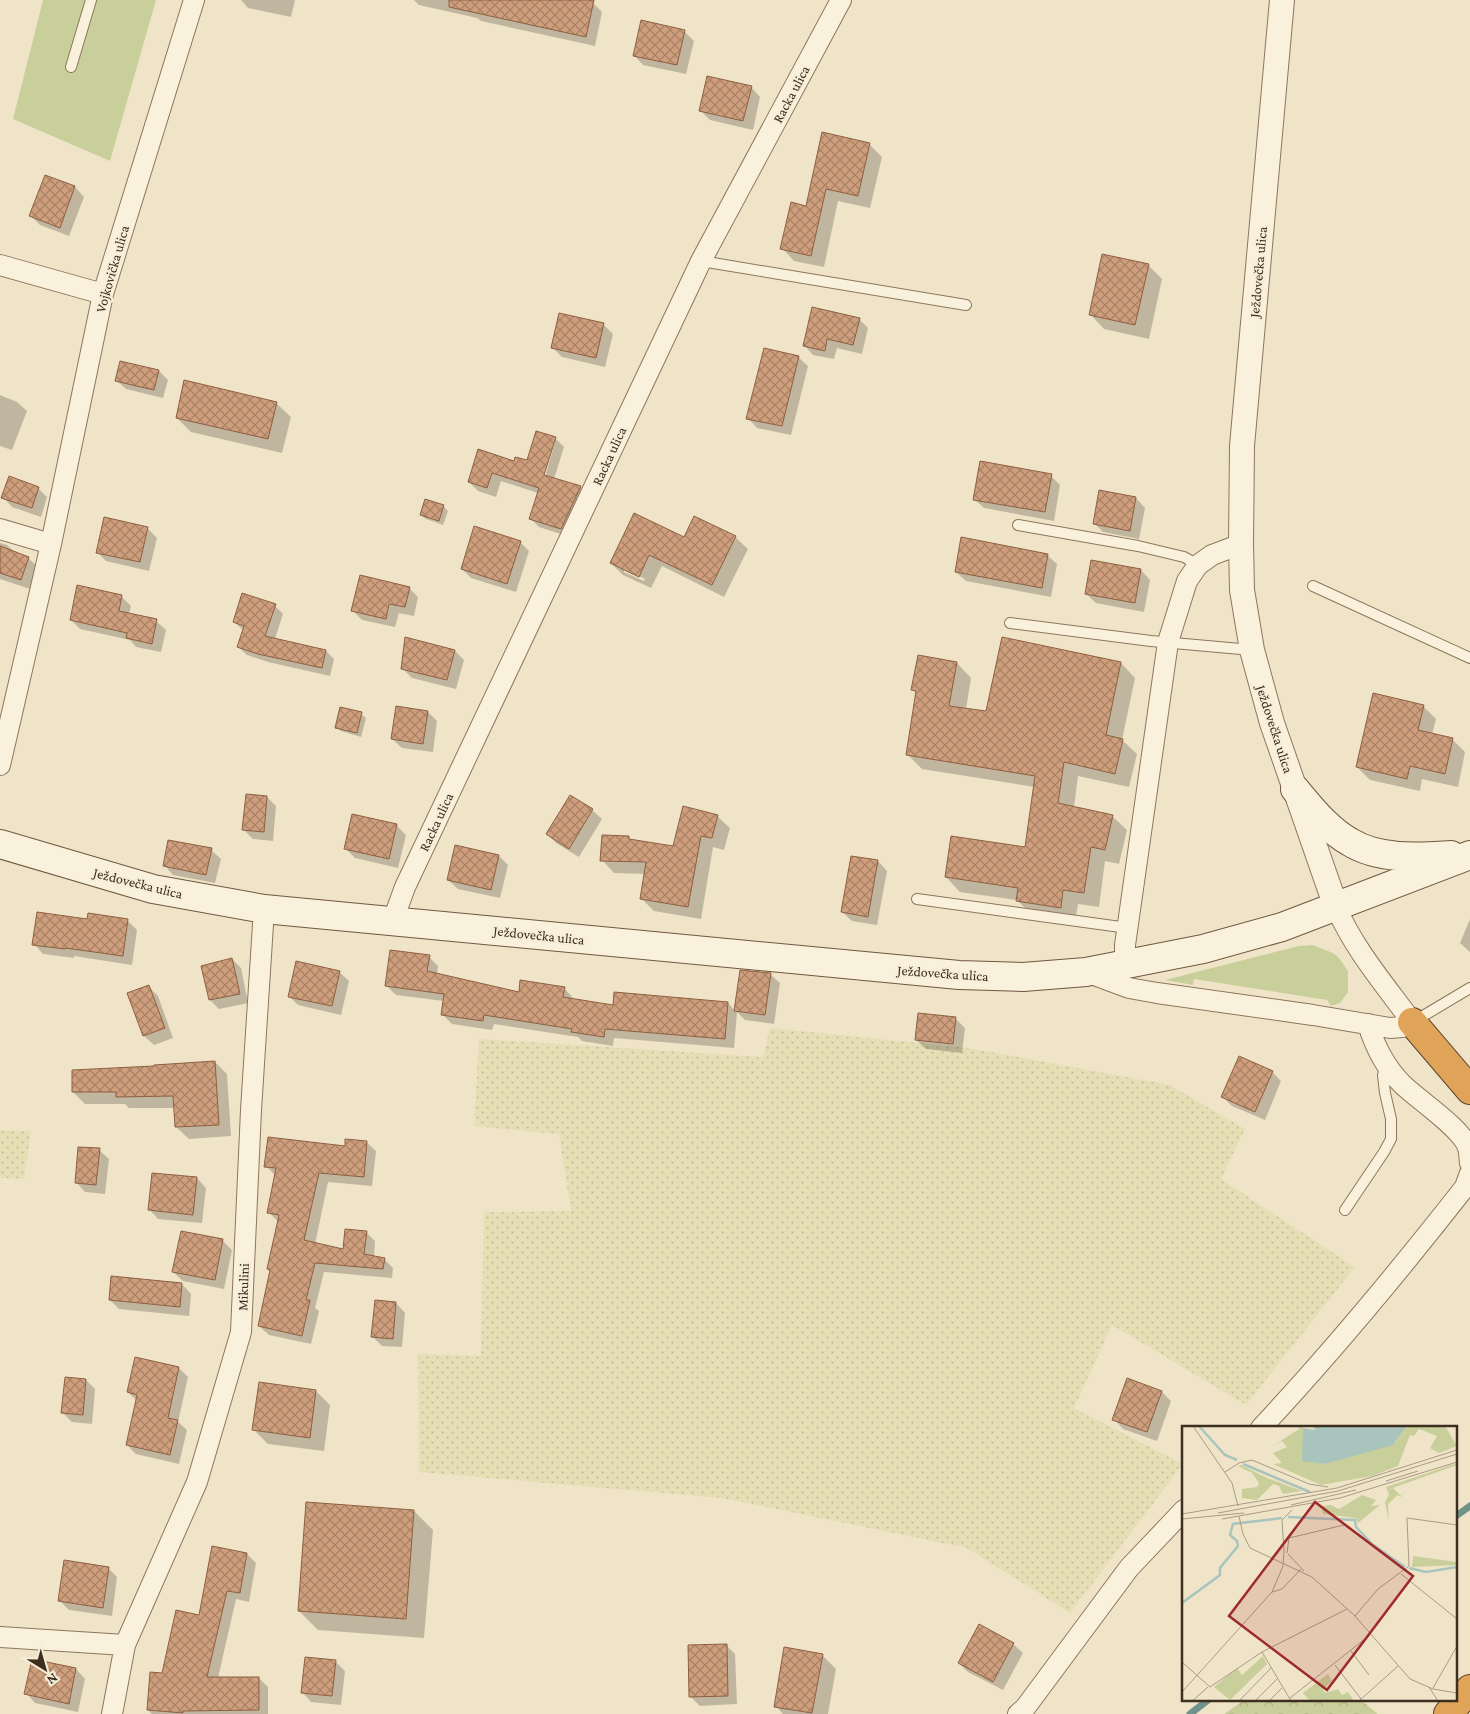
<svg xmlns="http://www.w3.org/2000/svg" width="1470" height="1714" viewBox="0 0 1470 1714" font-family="'Crimson Pro',serif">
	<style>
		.farmland { fill: url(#farmland-dots) }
		.green { fill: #c9cf9b }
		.forest { fill: url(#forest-crowns) }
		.shadow { fill: #0003; fill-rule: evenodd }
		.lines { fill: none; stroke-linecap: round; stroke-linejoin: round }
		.stream { stroke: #6f938a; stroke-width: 7 }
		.building { fill: url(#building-cross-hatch); stroke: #8d5f41 }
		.service-casing { stroke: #8d765c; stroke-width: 12 }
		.minor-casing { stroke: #8d765c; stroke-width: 22 }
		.tertiary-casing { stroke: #8d765c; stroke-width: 26 }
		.secondary-casing { stroke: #6f573f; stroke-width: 30 }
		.motorway-casing { stroke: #5b4430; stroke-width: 30 }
		.service { stroke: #faf1dc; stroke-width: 10 }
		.minor { stroke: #faf1dc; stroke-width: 20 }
		.tertiary { stroke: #faf1dc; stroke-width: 24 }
		.secondary { stroke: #faf1dc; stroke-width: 28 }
		.motorway { stroke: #e0a458; stroke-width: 28 }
		.labels { text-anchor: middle; stroke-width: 4.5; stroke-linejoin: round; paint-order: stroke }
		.street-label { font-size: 14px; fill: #3d2e20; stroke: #f7eed8 }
		.inset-river { fill: none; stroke: #a9c4bc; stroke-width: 2.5 }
		.inset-road { fill: none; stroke: #a89b85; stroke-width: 1 }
		.view { fill: #9e2a2b; fill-opacity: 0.15; stroke: #9e2a2b; stroke-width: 2.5 }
		.inset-edge { fill: none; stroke: #3d2e20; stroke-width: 2.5 }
	</style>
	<defs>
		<pattern id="farmland-dots" width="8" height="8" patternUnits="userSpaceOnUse" patternTransform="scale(1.25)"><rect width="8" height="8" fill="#e6deb5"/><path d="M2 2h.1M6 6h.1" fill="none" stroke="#c6bf9b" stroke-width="1.8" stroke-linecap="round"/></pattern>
		<pattern id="forest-crowns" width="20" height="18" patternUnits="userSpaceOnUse" patternTransform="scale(1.25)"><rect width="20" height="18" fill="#c9cf9b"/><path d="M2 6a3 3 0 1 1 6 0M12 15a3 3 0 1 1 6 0" fill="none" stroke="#aeb285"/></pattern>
		<pattern id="building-cross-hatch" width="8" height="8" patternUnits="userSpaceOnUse" patternTransform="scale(1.25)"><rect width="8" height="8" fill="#cf9f7d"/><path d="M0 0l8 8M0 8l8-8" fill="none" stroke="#a98266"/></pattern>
	</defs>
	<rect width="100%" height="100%" fill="#f0e4c8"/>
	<path class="farmland" d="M770,1028L969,1048L1170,1085L1245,1129L1221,1179L1355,1267L1246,1405L1112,1325L1074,1408L1183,1464L1070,1613L967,1548L722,1498L419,1472L418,1354L481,1356L484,1212L571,1211L559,1134L474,1126L479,1039L763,1057Z
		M0,1130L31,1131L24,1179L0,1178Z"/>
	<path class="green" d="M43,0H156L110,161L13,119Z
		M1313,945L1333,953L1339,958L1348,971V992L1340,1003L1331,1006L1327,1000L1194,979L1193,985L1165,980L1299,946Z"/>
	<path class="forest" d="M1244,1700H1361L1378,1714H1224Z"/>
	<path class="shadow" d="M241,0H295L291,17L248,8Z
		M414,0H580L593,3L602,12L595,46L481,21L477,18L419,5Z
		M685,32L694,41L686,74L643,65L634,55Z
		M751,87L760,97L753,130L710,120L701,111Z
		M869,144L882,157L870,208L838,201L824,267L794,261L782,248L806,207Z
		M46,177L75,187L84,197L69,236L40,225L31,216Z
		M1148,265L1162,279L1149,339L1104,329L1090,314Z
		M859,319L868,328L862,354L837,348L834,359L813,355L804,345Z
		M603,324L613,334L605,367L562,357L553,348Z
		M798,357L808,366L791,435L757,428L748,418Z
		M159,371L168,380L163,398L126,389L116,380Z
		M0,395L17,402L27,411L12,450L0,446Z
		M276,403L291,417L282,453L191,432L177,418Z
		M555,438L564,447L554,479L581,487L590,496L570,537L539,527L530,518L538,493L501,481L496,497L478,491L469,482L515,462H527ZM553,442H555L544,481L541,480Z
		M1051,476L1060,485L1054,521L984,508L974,499Z
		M38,488L47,497L41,517L12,507L3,497Z
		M1136,498L1145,508L1139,539L1103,532L1094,523Z
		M443,506L448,511L443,525L426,519L421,515Z
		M147,528L157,538L149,571L106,561L97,552Z
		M735,537L748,549L724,597L662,566L651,588L623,575L611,563L684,539ZM624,569L645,579L644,581L624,572Z
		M520,542L529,551L516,592L471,578L462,569Z
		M0,543L7,545L16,553L28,558L38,567L30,589L0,579Z
		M1047,555L1057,564L1051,597L966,581L956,572Z
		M1141,570L1150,580L1144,612L1096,603L1086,594Z
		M409,588L418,597L414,616L399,613L395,627L362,620L353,611Z
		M121,596L131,606L129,614L156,621L166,630L161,652L136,647L130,640L80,629L71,620Z
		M275,606L283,614L275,639L326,651L334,659L330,676L268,662L247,655L238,647L243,630L234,622Z
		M1003,639L1121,663L1135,678L1122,740L1137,754L1129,787L1078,776L1074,807L1112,816L1127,830L1119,864L1105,861L1099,907L1078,904L1075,922L1032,915L1017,900L960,892L946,877L1026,848L1035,787L922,769L908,755L917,694L913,690L957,663L971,678L966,709L987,713Z
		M455,651L464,660L456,689L412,678L402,668Z
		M1423,706L1436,719L1432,735L1452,739L1465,752L1458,787L1422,779L1420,791L1370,780L1357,767Z
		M428,712L437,721L433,752L402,748L392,739Z
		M361,714L366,718L361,737L341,731L337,727Z
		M570,796L592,810L602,819L579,857L556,843L547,834Z
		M267,797L276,806L273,841L253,839L244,830Z
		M717,816L730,828L724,850L713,847L701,919L654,911L642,899L646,874L614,873L602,860L629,838L631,840L674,848Z
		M396,825L406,835L398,868L355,858L346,849Z
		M211,850L221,859L215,883L173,875L164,865Z
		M499,856L508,865L500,898L458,889L448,880Z
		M878,861L887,871L877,925L852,921L842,912Z
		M1470,919V952L1460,943Z
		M88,920L128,921L137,930L132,965L74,956V958L43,954L34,944Z
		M429,957L438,966L437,975L520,994L564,988L573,998V1000L614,1006L728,1003L735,1011L770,974L780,983L774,1024L745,1020L737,1012L734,1048L614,1038L613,1046L582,1041L578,1037L494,1024L492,1030L452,1024L442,1014L444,1001L396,995L386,985Z
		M232,959L241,968L248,1003L219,1009L210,1000Z
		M339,972L349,981L341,1015L298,1005L289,996Z
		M149,987L158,996L173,1038L154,1045L144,1036L129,994Z
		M956,1019L965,1028L962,1053L926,1049L916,1040Z
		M215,1062L227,1074L231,1136L189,1139L176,1127L175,1108H129L125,1104H85L73,1092Z
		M1272,1072L1281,1081L1265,1120L1232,1106L1223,1097Z
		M366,1142L376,1151L372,1186L328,1182L315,1244L344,1250L366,1232L375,1241L374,1257L384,1259L393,1268L392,1278L324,1272L315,1308L319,1311L311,1344L269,1335L259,1326L271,1272L268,1268L279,1222L268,1212L276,1176L266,1166Z
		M99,1150L109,1159L105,1194L85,1192L76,1182Z
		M197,1178L206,1188L202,1223L158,1219L149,1209Z
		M222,1240L232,1250L224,1289L183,1281L173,1272Z
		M182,1284L191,1294L189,1316L119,1309L110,1300Z
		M396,1303L405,1313L402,1347L382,1346L372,1336Z
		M179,1368L188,1377L178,1422L187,1430L179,1464L136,1454L127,1445L137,1401L128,1392Z
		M66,1378L86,1380L95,1389L92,1424L72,1422L63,1413Z
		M316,1391L330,1405L324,1451L268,1444L254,1430Z
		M1162,1392L1171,1401L1157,1441L1123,1429L1114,1419Z
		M414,1511L433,1530L424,1638L318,1630L299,1611Z
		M247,1554L256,1563L249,1602L236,1599L218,1678H259L268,1687V1714H152L148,1710L163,1674L200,1616Z
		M108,1568L117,1577L112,1616L69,1610L59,1600Z
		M1013,1644L1023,1653L1003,1690L968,1672L959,1663Z
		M726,1645L735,1654L737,1704L700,1706L690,1696Z
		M822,1655L836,1669L828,1714H783L776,1706Z
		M33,1660L76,1669L85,1679L78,1712L35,1703L26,1693Z
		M336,1662L345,1671L341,1705L311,1702L302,1692Z"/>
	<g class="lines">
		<path class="stream" d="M1456,1516L1470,1506
			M1190,1714L1208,1700"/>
	</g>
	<path class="building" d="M449,0H594L586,37L449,7Z
		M641,20L685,30L677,65L633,56Z
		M707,76L752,86L743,121L699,111Z
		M822,132L870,143L858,196L826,189L811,256L780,249L791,202L806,206Z
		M45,175L75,186L60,228L29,216Z
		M1102,254L1149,264L1135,325L1089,315Z
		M812,307L860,318L853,345L827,339L825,351L803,346Z
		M559,313L604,323L596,358L551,348Z
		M764,348L799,356L782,426L746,419Z
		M120,361L159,370L154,390L115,381Z
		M184,380L277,402L268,439L176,418Z
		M536,431L556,437L544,475L581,486L561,529L529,519L539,488L492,473L487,488L468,482L478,449L514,461L515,457L527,460Z
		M980,461L1052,474L1045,512L973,500Z
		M9,476L39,487L32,508L1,498Z
		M1099,490L1136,497L1130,531L1093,524Z
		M425,499L444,505L439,521L420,515Z
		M634,513L684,537L694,516L736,536L712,585L649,555L639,577L610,563Z
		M104,517L148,527L140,562L96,553Z
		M474,526L521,541L507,584L461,569Z
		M961,537L1048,554L1042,588L955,572Z
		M0,546L29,557L21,580L0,573Z
		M1091,560L1141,569L1135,603L1085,594Z
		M360,575L410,587L405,607L389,604L386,619L351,611Z
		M77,585L122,595L119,611L157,619L152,644L126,638L127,633L70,620Z
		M242,593L276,604L265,636L326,650L322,668L258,654L237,647L244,626L233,622Z
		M405,637L455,650L447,680L401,669Z
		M1002,637L1121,662L1106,735L1123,739L1115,774L1064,762L1058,803L1113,815L1105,850L1091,847L1084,893L1063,890L1061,908L1016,901L1018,888L945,877L951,836L1025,847L1035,776L906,755L916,691L911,690L918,655L957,662L949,706L986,711Z
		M1373,693L1424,705L1418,730L1453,738L1445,774L1410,766L1407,779L1356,767Z
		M396,706L428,711L423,744L391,739Z
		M340,707L362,712L357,733L335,728Z
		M246,794L267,796L264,832L242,830Z
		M570,795L593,809L569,849L546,834Z
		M683,806L718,815L712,838L701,836L688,907L640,899L646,862L600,861L602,835L629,836V839L673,846Z
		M352,814L397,824L389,859L344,849Z
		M168,840L212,848L206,875L163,866Z
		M455,845L499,855L491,890L447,880Z
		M851,856L878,860L868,917L841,912Z
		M37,912L87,919L88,913L128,919L123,956L65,948V949L32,945Z
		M390,950L430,955L427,971L519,992L520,980L565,987L563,997L613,1005L614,992L728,1002L725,1039L605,1029L604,1037L571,1032L572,1029L484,1015L483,1021L441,1015L444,994L385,986Z
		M232,958L240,994L209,1000L201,966Z
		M296,961L340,971L332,1006L288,997Z
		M740,970L771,973L765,1015L734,1011Z
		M149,985L165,1028L143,1036L127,993Z
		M918,1013L956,1017L953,1044L915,1040Z
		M1239,1056L1273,1071L1255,1112L1221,1097Z
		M215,1061L219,1125L175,1127L173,1096L116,1097V1092H72V1070L154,1066V1065Z
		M268,1137L345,1146V1139L367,1141L364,1177L319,1173L304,1240L343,1249L345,1229L367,1231L364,1254L385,1258L383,1269L315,1263L306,1300H310L302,1336L258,1326L270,1270L267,1269L279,1215L267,1213L276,1168L264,1167Z
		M78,1147L100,1148L96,1185L75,1183Z
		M152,1173L197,1177L193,1215L148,1210Z
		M181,1231L223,1239L215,1280L172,1272Z
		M111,1276L182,1283L180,1307L109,1300Z
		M375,1300L396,1302L393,1339L371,1337Z
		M135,1357L179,1367L168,1418L178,1420L170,1455L126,1445L137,1395L127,1392Z
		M65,1377L86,1379L83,1415L61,1413Z
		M1127,1378L1162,1391L1147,1432L1112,1420Z
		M259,1382L316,1390L310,1438L252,1430Z
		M306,1502L414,1510L406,1619L298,1611Z
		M212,1546L247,1553L240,1593L227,1591L207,1677H259V1710L183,1711V1713L147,1710L150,1672L162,1673L176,1610L199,1615Z
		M64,1560L109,1567L103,1608L58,1601Z
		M979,1624L1014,1643L993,1682L958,1663Z
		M727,1644L728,1696L689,1697L688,1645Z
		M784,1647L823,1654L812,1713L774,1707Z
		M305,1657L336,1660L332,1696L301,1693Z
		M32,1659L76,1668L69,1704L24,1694Z"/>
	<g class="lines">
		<g class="service-casing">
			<path id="service" d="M71,67L91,0
				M701,261L966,305
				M1018,525L1138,546L1184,557L1198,565
				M1313,586L1470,658
				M1010,623L1151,641L1252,650
				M917,899L1128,928
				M1413,1022L1470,988
				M1345,1210L1384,1152L1391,1139V1119L1385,1093L1383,1075L1386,1067"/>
		</g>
		<g class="minor-casing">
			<path id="minor" d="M0,265L103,294
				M0,529L51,544
				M0,765L51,544L103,294L194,0
				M393,920L405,887L701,261L841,0
				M1125,965V945L1168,642L1187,581L1198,565L1212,555L1241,544
				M1086,972L1129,988L1157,993L1313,1015L1390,1028L1402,1027L1412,1022C1385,985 1354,949 1336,907
				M1368,1024C1375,1047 1385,1067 1402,1084C1417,1099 1463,1129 1468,1148C1470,1153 1469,1159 1470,1163
				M1261,1428C1333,1351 1400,1270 1465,1187L1470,1173
				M0,1637L125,1645
				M112,1714L125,1645L197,1482L241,1332L251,1110L264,909
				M1018,1714L1025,1708L1129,1568L1184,1510"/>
		</g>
		<g class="tertiary-casing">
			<path id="tertiary" d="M1282,0L1242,446L1241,544L1242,590L1252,650L1272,723L1336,907"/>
		</g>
		<g class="secondary-casing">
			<path id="secondary" d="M1295,789C1311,808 1328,830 1350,842C1379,860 1419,857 1451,855
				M0,844L153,889L264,909L959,975L1023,977L1086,972L1203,949L1282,927L1470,855"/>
		</g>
		<g class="motorway-casing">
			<path id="motorway" d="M1412,1022L1470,1090
				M1448,1714L1470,1689"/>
		</g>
		<use href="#service" class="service"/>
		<use href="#minor" class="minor"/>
		<use href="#tertiary" class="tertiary"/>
		<use href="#secondary" class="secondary"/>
		<use href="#motorway" class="motorway"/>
	</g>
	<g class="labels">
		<g class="street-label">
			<text transform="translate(791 94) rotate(-62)" y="5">Racka ulica</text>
			<text transform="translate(112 269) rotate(-74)" y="5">Vojkovička ulica</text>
			<text transform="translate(1258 272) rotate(-85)" y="5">Ježdovečka ulica</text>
			<text transform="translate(609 456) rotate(-65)" y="5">Racka ulica</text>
			<text transform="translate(1275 729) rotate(72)" y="5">Ježdovečka ulica</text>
			<text transform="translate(436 822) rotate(-65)" y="5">Racka ulica</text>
			<text transform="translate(138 883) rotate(14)" y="5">Ježdovečka ulica</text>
			<text transform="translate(539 935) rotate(6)" y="5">Ježdovečka ulica</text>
			<text transform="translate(943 973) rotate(4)" y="5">Ježdovečka ulica</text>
			<text transform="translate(243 1287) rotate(-88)" y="5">Mikulini</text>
		</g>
	</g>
	<g transform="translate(1182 1426)">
		<rect width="275" height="275" fill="#f0e4c8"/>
		<path d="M275,37V39L205,64L204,61ZM231,130L275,136V139L230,141ZM81,230L85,238L48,274L32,261L55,242L60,249ZM146,248L150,255L141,263L143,267L156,263L160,269L166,266L172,275H128L121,267Z" fill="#c9cf9b"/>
		<path d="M117,0H121L122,30L130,36L143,38L213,17L225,0H263L275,20L257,27L248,22L255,10L237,3L232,10L228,9L216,40L190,50L139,59L91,38L100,37L91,27L105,21L100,15L88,22L117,3ZM59,39L85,52L120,65L101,68L97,60L91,58L75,74L60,72V63L75,61L77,57L70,47L56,40ZM211,62L219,70L224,62L219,71L216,69L206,78L207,95L203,77L207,68L205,64ZM180,69L194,74L189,80L198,79L176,97L174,92L141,88L139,80L149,79L157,83Z" fill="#c9cf9b"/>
		<path d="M130,0H225L211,19L143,38L120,35L121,2L134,4Z" fill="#a9c4bc"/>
		<path class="inset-river" d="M17,0L43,29L55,34M61,38L128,66M106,91L173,94L174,101L190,118L223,141M227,142L244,146L275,141M0,177L38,149V142L56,120L55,115L48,109L51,98L100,92"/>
		<path class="inset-road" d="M11,0L50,57L56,80M70,34L127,58L146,61M43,46L57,37L70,34M204,55L236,45M109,79L174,64M36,87L156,65L275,28M0,88L155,62L275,24M57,90L61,108L68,122L130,151L173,190L228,253L251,263L275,267M0,93L62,87M40,93L158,72L275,36M102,125L100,94L110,84M105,127L107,112L162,99L181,112M106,128L122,145M219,148L275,193M90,166L100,163L119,143M173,190L196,163L227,140L225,92L275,99M169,225L187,249M80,226L109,275M0,236L28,261L80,226L165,183M153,239L179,273M247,261L256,275M251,262L275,220M0,266L90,166L101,140L102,125M108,272L188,209M10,275L26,261M57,275L89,242M73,275L95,253M87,275L100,262M177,275L216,240"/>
		<path class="view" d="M133,76L231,150L145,264L47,190Z"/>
		<rect width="275" height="275" class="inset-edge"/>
	</g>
	<g transform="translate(45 1669) rotate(143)" stroke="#f7eed8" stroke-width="4" paint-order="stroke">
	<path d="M0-4L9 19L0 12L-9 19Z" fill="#3d2e20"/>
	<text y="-8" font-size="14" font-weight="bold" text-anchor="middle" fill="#3d2e20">N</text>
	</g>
</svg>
